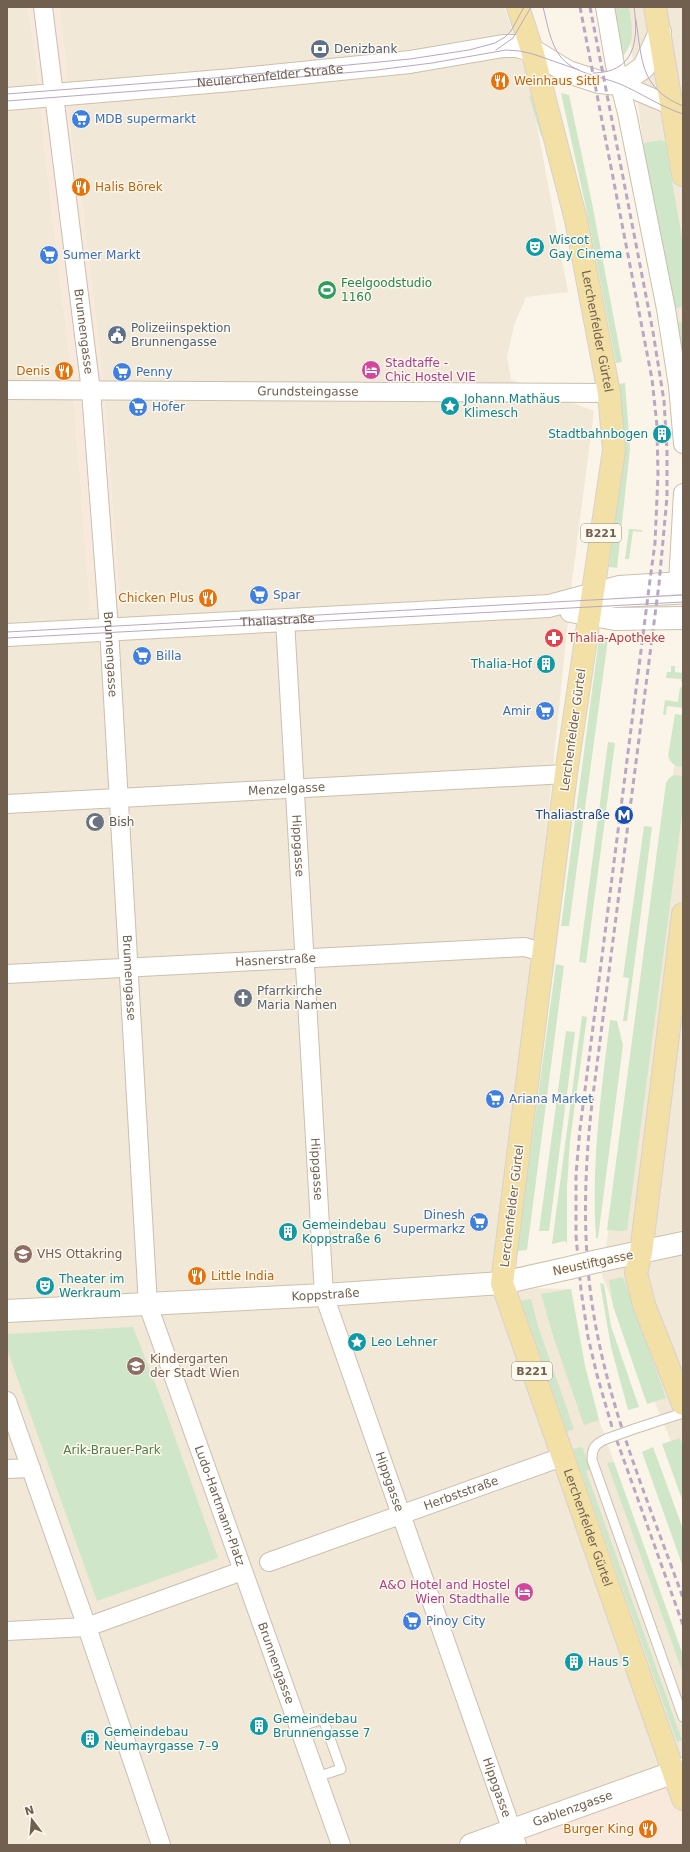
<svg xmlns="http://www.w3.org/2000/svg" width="690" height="1852" viewBox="0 0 690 1852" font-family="'DejaVu Sans',sans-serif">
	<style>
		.residential { fill: #f1e8d7 }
		.commercial { fill: #f9e9dd }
		.green { fill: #d0e6c8 }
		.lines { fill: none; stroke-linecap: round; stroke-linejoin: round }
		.lane-casing { stroke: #cbbfaf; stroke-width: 11 }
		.street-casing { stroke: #cbbfaf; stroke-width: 20 }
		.secondary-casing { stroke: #cdc0ad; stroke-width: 24 }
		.primary-casing { stroke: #d7d2ce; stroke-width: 24 }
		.lane { stroke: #fff; stroke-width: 9 }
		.street { stroke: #fff; stroke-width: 18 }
		.secondary { stroke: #fff; stroke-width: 22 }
		.primary { stroke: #f2e0a7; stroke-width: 22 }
		.tram { stroke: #baa7c3; stroke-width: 1 }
		.rail { stroke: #baa7c3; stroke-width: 3; stroke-dasharray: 6 4; stroke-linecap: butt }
		.lane-bridge-casing { stroke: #cbbfaf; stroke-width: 11; stroke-linecap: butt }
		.secondary-bridge-casing { stroke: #cdc0ad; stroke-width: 24; stroke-linecap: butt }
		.lane-bridge { stroke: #fff; stroke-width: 9 }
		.secondary-bridge { stroke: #fff; stroke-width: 22 }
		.labels { text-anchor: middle; stroke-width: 3; stroke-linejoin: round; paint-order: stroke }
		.shield { fill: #fdf9ee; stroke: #9b8e7f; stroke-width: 1 }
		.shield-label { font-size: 11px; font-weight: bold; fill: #71604f }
		.service-label { font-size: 12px; fill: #4e5e75; stroke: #fdf9ee; text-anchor: start }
		.street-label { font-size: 12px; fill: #71604f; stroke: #fdf9ee }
		.food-label { font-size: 12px; fill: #c56008; stroke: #fdf9ee; text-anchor: start }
		.shop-label { font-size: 12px; fill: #366cbe; stroke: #fdf9ee; text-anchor: start }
		.culture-label { font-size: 12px; fill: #0d838f; stroke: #fdf9ee; text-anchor: start }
		.leisure-label { font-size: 12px; fill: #27864d; stroke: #fdf9ee; text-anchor: start }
		.hotel-label { font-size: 12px; fill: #b23c85; stroke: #fdf9ee; text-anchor: start }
		.health-label { font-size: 12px; fill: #be3a42; stroke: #fdf9ee; text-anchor: start }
		.transit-label { font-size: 12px; fill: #164399; stroke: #fdf9ee; text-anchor: end }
		.worship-label { font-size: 12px; fill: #5b616d; stroke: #fdf9ee; text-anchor: start }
		.education-label { font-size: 12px; fill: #785e54; stroke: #fdf9ee; text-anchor: start }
		.park-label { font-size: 12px; fill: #537b4b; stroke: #fdf9ee }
	</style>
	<rect width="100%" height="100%" fill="#faf5e8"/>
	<path class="residential" d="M7,7H28L38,75L46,163L72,376L90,604L86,609L120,607L103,381L82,203L80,194H78L68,109L67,73L59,7H504L527,71L568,292L526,297L514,325L507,357L511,380L594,411L572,581L500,1288L571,1289L585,1366L599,1420L683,1657V1771L473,1845H7Z
		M626,7H683V467Z
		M683,704V1470L602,1276Z"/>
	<path class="commercial" d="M28,7H59L67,73L68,109L78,193L80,194L82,203L103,381L120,608L85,609L90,604L72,376L46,163L38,75Z
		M683,1771V1845H473Z"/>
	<path class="green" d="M612,7H629C632,26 636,42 622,57Z
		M537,93L547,135L541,136L529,96Z
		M561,93L569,95L592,203L622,362L616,363L586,208Z
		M661,140L665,142L683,244V307L671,309L639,144Z
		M683,322V385L673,323Z
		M625,383L630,449L617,568L609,567L622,471L618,384Z
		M629,529L642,530V532L633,531L629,559H625Z
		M599,638L608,639L569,926H561Z
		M671,666H675V672L683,673V682H681V679L666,678L667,672H671Z
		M680,687L683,688V708L667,706L666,715L663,714L665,700L678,702Z
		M675,714L683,715L682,767C674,766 671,764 668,756Z
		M608,742L615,743L586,963L579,962Z
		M674,775L683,776V807L627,1230L621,1231L607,1230L666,783L669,778Z
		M644,826L652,827L627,1021H623L629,978L623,977Z
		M556,964L564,966L527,1250L517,1251Z
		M582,1016L587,1017L570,1141L567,1187V1244L565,1241L552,1244Z
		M610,1020L617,1021L623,1045L598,1238H596C591,1165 601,1093 610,1020Z
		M566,1031L575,1032L549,1231H539Z
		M623,1277L666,1398L647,1404L613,1306L609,1280Z
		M600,1283L604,1284L611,1326L639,1407L628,1410L611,1347Z
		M571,1289L585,1366L599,1420L584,1425L554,1339L541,1294Z
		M531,1299L538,1326L574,1429L567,1432L521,1301Z
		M133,1327L162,1401L218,1558L97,1601L7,1349V1334Z
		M680,1438L683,1445V1502L662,1444Z
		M579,1447L583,1448L590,1469L586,1471L682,1740L677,1742L573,1449Z
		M653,1447L683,1529V1567L642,1452Z
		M614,1462L683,1655V1673L607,1463Z"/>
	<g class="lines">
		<g class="lane-casing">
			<path id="lane" d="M591,604L683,599
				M634,1429L683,1413
				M606,1439C595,1444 592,1448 592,1460L683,1717
				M299,1727L323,1719L341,1769L317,1777"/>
		</g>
		<g class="street-casing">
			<g id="street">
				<path id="s1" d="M43,7L91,391L109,629L148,1305L341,1845"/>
				<path d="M605,7L615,65L627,113L666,309L678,386L683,444"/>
				<path d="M620,84L682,110"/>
				<path id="s2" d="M7,390L609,393"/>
				<path d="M678,583L683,493"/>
				<path id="s3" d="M285,620L324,1295L517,1845"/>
				<path id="s4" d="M7,804L566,774"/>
				<path id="s5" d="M7,974L525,947L544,953"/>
				<path d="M7,1401L87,1627L161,1845"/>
				<path d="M7,1469L31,1468"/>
				<path id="s6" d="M269,1562L562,1457"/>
				<path d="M7,1631L87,1627L242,1571"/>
			</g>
		</g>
		<g class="secondary-casing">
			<g id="secondary">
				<path id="s7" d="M7,99L232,80L410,62L503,46H517L532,50L568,72L599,82L620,84L644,67L660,32"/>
				<path d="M571,611L615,619L683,618"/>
				<path id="s8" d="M7,635L549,606L619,587L683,583"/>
				<path d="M598,1261L683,1243"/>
				<path id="s9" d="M7,1311L324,1295L502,1283L569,1268"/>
				<path id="s10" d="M471,1845L683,1769"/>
			</g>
		</g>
		<g class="primary-casing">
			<g id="primary">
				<path id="s11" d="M518,7L532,50L576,220L609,393L614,450L566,774L502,1283L683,1799"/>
				<path d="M655,7L683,175"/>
				<path d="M683,914L641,1253L636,1273L644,1305L683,1404"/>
			</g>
		</g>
		<use href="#lane" class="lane"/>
		<use href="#street" class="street"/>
		<use href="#secondary" class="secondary"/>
		<use href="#primary" class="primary"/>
		<path class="tram" d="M543,7C547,22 550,43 560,56C574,74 600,76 620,84C641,93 661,107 683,114
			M636,20C642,60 640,89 683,106
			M496,50L513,38L531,7
			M593,73C635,73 639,40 634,7
			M7,94L214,78L410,59L469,50L495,43L505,37L511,31L524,7
			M7,101L189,87L377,70L432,63L506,50L520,51L533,54L579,70
			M7,632L683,595
			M7,638L683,602"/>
		<path class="rail" d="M580,7L652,379L657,426L658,475L655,543L650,580L580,1129L576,1174V1236L581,1290L588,1337L597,1375L612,1427L683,1625
			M590,7L653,332L664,401L667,450V497L659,584L592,1103C584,1174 582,1245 594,1316C610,1413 650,1506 683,1598"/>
		<g class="lane-bridge-casing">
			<path id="lane-bridge" d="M606,1439L634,1429"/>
		</g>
		<g class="secondary-bridge-casing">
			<path id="secondary-bridge" d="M569,1268L598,1261"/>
		</g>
		<use href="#lane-bridge" class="lane-bridge"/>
		<use href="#secondary-bridge" class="secondary-bridge"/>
	</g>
	<defs>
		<g id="bank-disc" transform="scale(1)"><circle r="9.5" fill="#5c6f8a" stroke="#fdf9ee"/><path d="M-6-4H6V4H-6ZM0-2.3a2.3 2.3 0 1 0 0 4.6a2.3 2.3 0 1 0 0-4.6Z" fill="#fff"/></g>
		<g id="restaurant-disc" transform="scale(1)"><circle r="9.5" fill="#e8710a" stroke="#fdf9ee"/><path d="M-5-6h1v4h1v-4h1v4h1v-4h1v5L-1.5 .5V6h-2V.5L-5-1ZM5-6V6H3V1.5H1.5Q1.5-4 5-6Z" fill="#fff"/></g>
		<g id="supermarket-disc" transform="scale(1)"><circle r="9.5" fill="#3f7fe0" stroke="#fdf9ee"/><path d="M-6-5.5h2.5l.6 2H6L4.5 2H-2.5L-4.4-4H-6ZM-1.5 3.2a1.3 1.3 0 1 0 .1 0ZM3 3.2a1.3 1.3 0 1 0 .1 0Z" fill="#fff"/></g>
		<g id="theatre-disc" transform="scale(1)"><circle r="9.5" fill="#0f9aa8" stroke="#fdf9ee"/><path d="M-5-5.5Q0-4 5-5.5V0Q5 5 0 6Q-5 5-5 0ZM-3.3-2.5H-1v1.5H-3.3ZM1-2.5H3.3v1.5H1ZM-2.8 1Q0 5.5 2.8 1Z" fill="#fff"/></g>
		<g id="stadium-disc" transform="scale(1)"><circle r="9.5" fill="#2e9e5b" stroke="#fdf9ee"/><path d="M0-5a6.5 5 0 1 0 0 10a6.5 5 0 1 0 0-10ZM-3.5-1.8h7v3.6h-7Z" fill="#fff"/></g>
		<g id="civic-disc" transform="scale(1)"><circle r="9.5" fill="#5c6f8a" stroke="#fdf9ee"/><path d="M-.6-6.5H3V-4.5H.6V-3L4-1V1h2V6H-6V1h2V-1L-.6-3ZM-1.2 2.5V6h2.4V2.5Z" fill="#fff"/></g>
		<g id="hotel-disc" transform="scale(1)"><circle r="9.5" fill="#d1479c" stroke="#fdf9ee"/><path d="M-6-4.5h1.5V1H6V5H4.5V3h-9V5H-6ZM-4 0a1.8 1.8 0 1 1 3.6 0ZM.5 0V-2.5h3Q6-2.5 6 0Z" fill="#fff"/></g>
		<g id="sight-disc" transform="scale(1)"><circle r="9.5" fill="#0f9aa8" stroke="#fdf9ee"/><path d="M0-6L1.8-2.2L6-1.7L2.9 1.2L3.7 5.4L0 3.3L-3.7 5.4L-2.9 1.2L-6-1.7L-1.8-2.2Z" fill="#fff"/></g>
		<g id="building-disc" transform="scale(1)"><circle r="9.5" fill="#0f9aa8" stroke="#fdf9ee"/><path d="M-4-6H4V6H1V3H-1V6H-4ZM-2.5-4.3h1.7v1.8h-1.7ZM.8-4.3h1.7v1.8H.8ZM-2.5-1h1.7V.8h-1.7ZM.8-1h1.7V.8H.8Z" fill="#fff"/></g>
		<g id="pharmacy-disc" transform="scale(1)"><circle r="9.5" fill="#e0444e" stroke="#fdf9ee"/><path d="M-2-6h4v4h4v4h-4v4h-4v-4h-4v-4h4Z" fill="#fff"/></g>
		<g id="metro-disc" transform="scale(1)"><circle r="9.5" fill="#1a4fb4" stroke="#fdf9ee"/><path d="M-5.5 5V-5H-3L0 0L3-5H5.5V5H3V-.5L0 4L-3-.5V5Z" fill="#fff"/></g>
		<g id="mosque-disc" transform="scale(1)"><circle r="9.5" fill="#6b7280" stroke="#fdf9ee"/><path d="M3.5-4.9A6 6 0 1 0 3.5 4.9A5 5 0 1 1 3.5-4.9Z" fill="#fff"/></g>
		<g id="church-disc" transform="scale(1)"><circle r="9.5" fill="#6b7280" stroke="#fdf9ee"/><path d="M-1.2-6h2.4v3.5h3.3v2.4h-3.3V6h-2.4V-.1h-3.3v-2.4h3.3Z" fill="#fff"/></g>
		<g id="school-disc" transform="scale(1)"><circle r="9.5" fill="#8d6e63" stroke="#fdf9ee"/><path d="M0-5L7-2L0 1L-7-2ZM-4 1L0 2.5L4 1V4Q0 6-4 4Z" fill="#fff"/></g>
	</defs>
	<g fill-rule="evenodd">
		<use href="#bank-disc" x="320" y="49"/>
		<use href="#restaurant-disc" x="500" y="81"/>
		<use href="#supermarket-disc" x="81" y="119"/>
		<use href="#restaurant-disc" x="81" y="187"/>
		<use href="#theatre-disc" x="535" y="247"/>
		<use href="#supermarket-disc" x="49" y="255"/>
		<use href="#stadium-disc" x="327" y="290"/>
		<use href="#civic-disc" x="117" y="335"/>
		<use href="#hotel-disc" x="371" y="370"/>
		<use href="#restaurant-disc" x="64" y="371"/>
		<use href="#supermarket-disc" x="122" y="372"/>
		<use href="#sight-disc" x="450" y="406"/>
		<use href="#supermarket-disc" x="138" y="407"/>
		<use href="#building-disc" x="662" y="434"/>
		<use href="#supermarket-disc" x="259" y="595"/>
		<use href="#restaurant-disc" x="208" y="598"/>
		<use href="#pharmacy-disc" x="554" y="638"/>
		<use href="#supermarket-disc" x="142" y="656"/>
		<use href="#building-disc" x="546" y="664"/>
		<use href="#supermarket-disc" x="545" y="711"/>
		<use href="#metro-disc" x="624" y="815"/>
		<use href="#mosque-disc" x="95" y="822"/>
		<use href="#church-disc" x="243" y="998"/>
		<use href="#supermarket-disc" x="495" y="1099"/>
		<use href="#supermarket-disc" x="479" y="1222"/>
		<use href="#building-disc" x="288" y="1232"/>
		<use href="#school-disc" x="23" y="1254"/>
		<use href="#restaurant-disc" x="197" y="1276"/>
		<use href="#theatre-disc" x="45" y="1286"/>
		<use href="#sight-disc" x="357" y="1342"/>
		<use href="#school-disc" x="136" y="1366"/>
		<use href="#hotel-disc" x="524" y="1592"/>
		<use href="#supermarket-disc" x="412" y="1621"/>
		<use href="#building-disc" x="574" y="1662"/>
		<use href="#building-disc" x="259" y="1726"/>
		<use href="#building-disc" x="90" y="1739"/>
		<use href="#restaurant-disc" x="648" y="1829"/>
	</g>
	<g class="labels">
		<g class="shield">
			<rect x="581" y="524" width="40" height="18" rx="3"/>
			<rect x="512" y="1362" width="40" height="18" rx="3"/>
		</g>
		<g class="shield-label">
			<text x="601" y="537">B221</text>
			<text x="532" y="1375">B221</text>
		</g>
		<g class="service-label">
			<text x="334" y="53">Denizbank</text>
			<text x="131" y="332">Polizeiinspektion<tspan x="131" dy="14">Brunnengasse</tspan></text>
		</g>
		<g class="street-label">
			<text dy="4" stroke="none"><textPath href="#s7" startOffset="264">Neulerchenfelder Straße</textPath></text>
			<text dy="4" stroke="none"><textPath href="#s11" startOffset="334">Lerchenfelder Gürtel</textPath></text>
			<text dy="4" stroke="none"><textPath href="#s1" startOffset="327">Brunnengasse</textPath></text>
			<text dy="4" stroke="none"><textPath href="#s2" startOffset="301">Grundsteingasse</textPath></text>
			<text dy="4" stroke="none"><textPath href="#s8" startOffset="271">Thaliastraße</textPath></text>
			<text dy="4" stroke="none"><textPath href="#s1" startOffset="651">Brunnengasse</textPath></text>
			<text transform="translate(573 730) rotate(-82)" y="4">Lerchenfelder Gürtel</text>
			<text dy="4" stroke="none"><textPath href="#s4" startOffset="280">Menzelgasse</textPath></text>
			<text dy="4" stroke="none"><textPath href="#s3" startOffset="226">Hippgasse</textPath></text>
			<text dy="4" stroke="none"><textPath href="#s5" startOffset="269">Hasnerstraße</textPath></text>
			<text dy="4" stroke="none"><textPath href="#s1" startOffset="975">Brunnengasse</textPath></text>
			<text dy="4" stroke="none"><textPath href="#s3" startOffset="550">Hippgasse</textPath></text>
			<text transform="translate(512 1206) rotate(-83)" y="4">Lerchenfelder Gürtel</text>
			<text transform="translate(593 1263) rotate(-12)" y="4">Neustiftgasse</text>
			<text dy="4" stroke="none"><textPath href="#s9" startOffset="319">Koppstraße</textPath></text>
			<text dy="4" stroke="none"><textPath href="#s3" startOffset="874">Hippgasse</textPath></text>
			<text dy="4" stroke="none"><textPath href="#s6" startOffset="204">Herbststraße</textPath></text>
			<text dy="4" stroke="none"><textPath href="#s1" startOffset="1516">Ludo-Hartmann-Platz</textPath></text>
			<text dy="4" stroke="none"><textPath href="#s11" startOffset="1554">Lerchenfelder Gürtel</textPath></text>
			<text dy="4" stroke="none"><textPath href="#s1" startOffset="1683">Brunnengasse</textPath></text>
			<text dy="4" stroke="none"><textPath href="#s3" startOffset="1198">Hippgasse</textPath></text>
			<text dy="4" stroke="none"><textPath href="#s10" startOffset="108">Gablenzgasse</textPath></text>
		</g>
		<g class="food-label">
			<text x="514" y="85">Weinhaus Sittl</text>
			<text x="95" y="191">Halis Börek</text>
			<text x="50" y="375" text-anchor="end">Denis</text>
			<text x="194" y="602" text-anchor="end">Chicken Plus</text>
			<text x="211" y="1280">Little India</text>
			<text x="634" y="1833" text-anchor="end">Burger King</text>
		</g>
		<g class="shop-label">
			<text x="95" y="123">MDB supermarkt</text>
			<text x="63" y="259">Sumer Markt</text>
			<text x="136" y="376">Penny</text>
			<text x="152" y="411">Hofer</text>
			<text x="273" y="599">Spar</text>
			<text x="156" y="660">Billa</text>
			<text x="531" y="715" text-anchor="end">Amir</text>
			<text x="509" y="1103">Ariana Market</text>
			<text x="465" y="1219" text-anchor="end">Dinesh<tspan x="465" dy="14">Supermarkz</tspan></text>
			<text x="426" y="1625">Pinoy City</text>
		</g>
		<g class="culture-label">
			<text x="549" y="244">Wiscot<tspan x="549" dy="14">Gay Cinema</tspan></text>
			<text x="464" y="403">Johann Mathäus<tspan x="464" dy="14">Klimesch</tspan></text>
			<text x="648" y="438" text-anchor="end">Stadtbahnbogen</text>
			<text x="532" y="668" text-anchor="end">Thalia-Hof</text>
			<text x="302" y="1229">Gemeindebau<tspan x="302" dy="14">Koppstraße 6</tspan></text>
			<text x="59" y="1283">Theater im<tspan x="59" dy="14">Werkraum</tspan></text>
			<text x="371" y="1346">Leo Lehner</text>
			<text x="588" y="1666">Haus 5</text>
			<text x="273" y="1723">Gemeindebau<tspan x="273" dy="14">Brunnengasse 7</tspan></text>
			<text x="104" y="1736">Gemeindebau<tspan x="104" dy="14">Neumayrgasse 7–9</tspan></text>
		</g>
		<g class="leisure-label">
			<text x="341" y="287">Feelgoodstudio<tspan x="341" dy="14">1160</tspan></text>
		</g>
		<g class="hotel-label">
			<text x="385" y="367">Stadtaffe -<tspan x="385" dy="14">Chic Hostel VIE</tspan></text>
			<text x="510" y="1589" text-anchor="end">A&amp;O Hotel and Hostel<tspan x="510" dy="14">Wien Stadthalle</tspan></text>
		</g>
		<g class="health-label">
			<text x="568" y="642">Thalia-Apotheke</text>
		</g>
		<g class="transit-label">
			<text x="610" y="819">Thaliastraße</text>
		</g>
		<g class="worship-label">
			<text x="109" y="826">Bish</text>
			<text x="257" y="995">Pfarrkirche<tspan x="257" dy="14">Maria Namen</tspan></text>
		</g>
		<g class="education-label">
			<text x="37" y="1258">VHS Ottakring</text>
			<text x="150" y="1363">Kindergarten<tspan x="150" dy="14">der Stadt Wien</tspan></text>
		</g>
		<g class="park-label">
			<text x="112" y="1454">Arik-Brauer-Park</text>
		</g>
	</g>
	<rect width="690" height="1852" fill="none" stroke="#71604f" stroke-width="16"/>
	<g transform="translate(32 1820) rotate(344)" stroke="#fdf9ee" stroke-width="3" paint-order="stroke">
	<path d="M0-3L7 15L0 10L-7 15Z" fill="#71604f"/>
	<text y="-6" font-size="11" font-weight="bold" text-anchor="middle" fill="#71604f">N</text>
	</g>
</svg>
